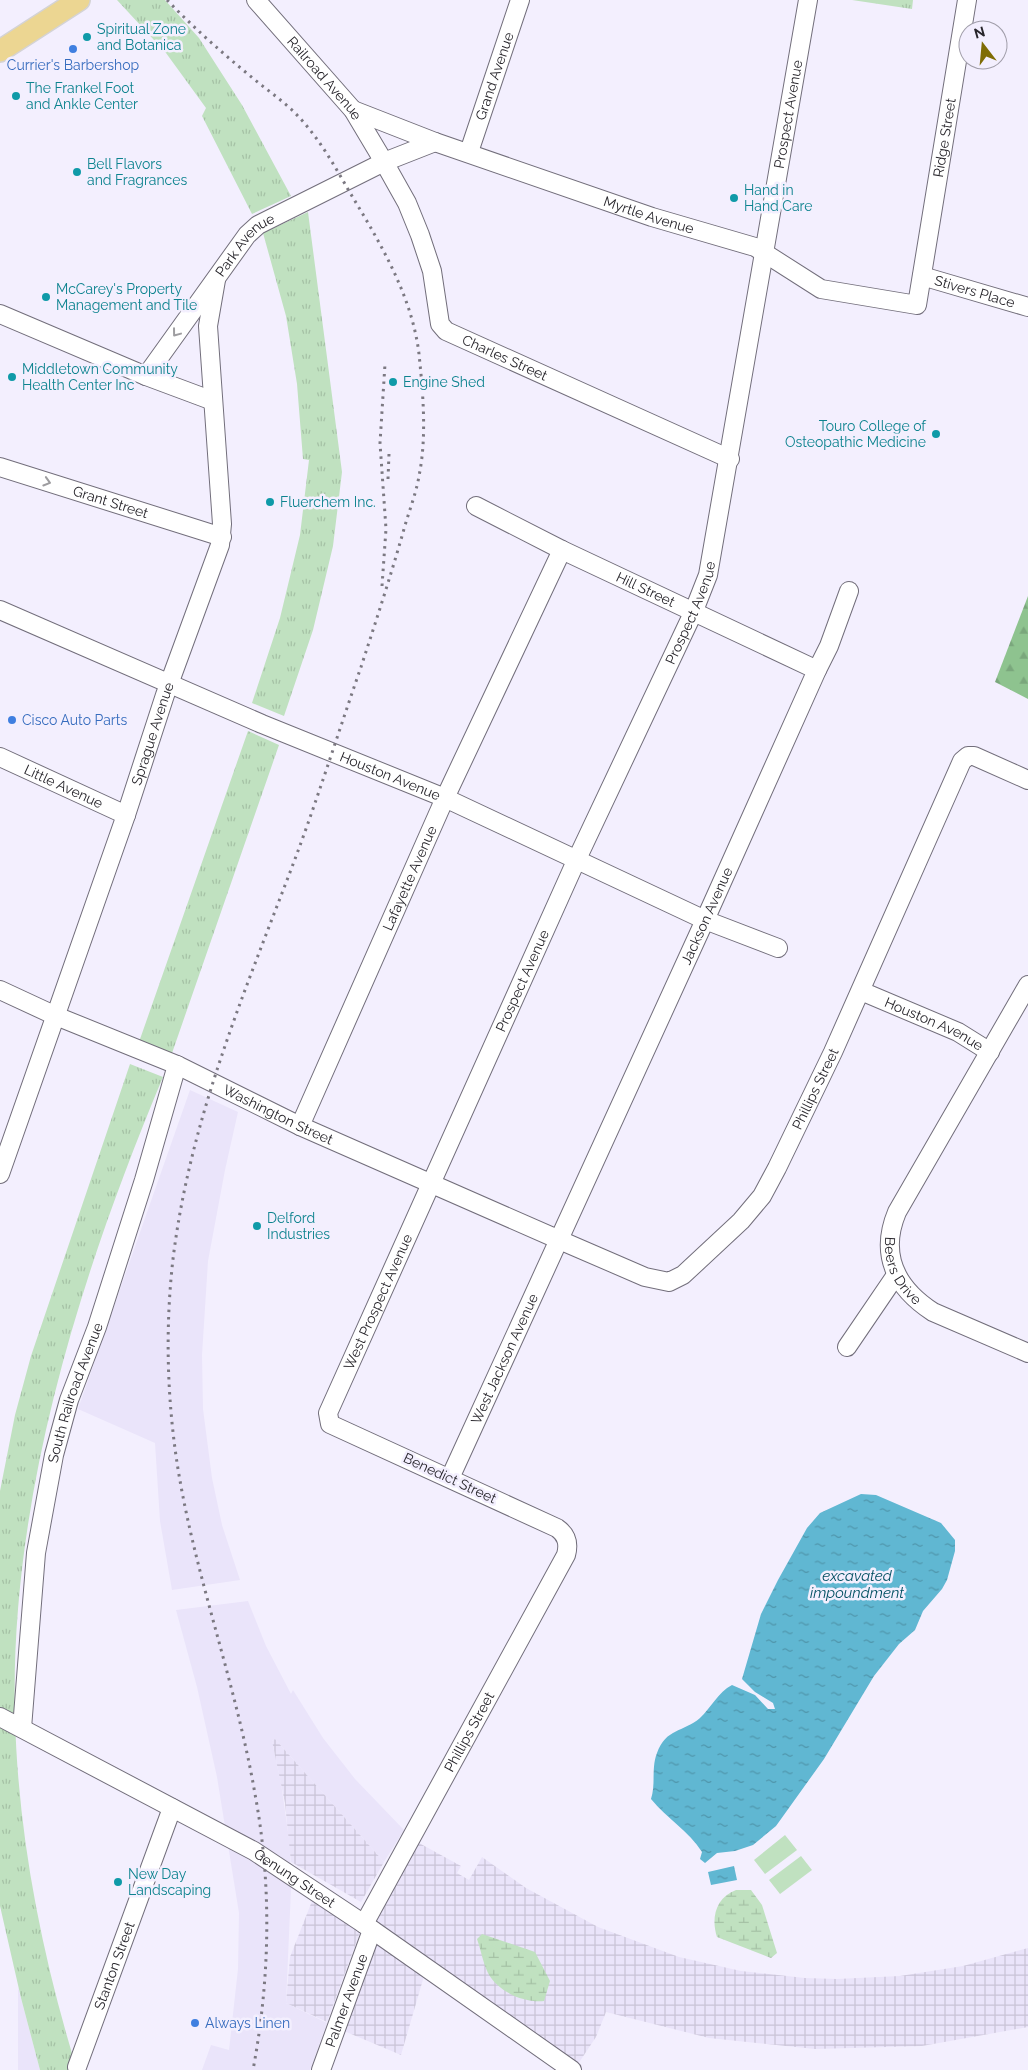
<svg xmlns="http://www.w3.org/2000/svg" width="1028" height="2070" viewBox="0 0 1028 2070" font-family="Raleway,sans-serif">
	<style>
		.built { fill: #eae4fa }
		.industrial { fill: url(#industrial-grid) }
		.grass { fill: #c0e1c0 }
		.forest { fill: url(#forest-firs) }
		.wetland { fill: url(#wetland-marsh) }
		.park { fill: url(#park-tufts) }
		.water { fill: url(#water-ripples) }
		.lines { fill: none; stroke-linecap: round; stroke-linejoin: round }
		.minor-casing { stroke: #726e7b; stroke-width: 20 }
		.major-casing { stroke: #d4d3d5; stroke-width: 24 }
		.minor { stroke: #fff; stroke-width: 18 }
		.major { stroke: #ecd692; stroke-width: 21 }
		.rail { stroke: #7b7881; stroke-width: 3; stroke-dasharray: 2.5 5; stroke-linecap: butt }
		.oneway { stroke: #9e9da0 }
		.culture-dot { fill: #0f9aa8; stroke: #f3effe; stroke-width: 2 }
		.shop-dot { fill: #3f7fe0; stroke: #f3effe; stroke-width: 2 }
		.labels { text-anchor: middle; stroke-width: 5; stroke-linejoin: round; paint-order: stroke }
		.culture-label { font-size: 14px; fill: #0d838f; stroke: #f3effe; text-anchor: start }
		.shop-label { font-size: 14px; fill: #366cbe; stroke: #f3effe; text-anchor: start }
		.street-label { font-size: 14px; fill: #27252b; stroke: #f3effe }
		.water-label { font-size: 15px; font-style: italic; fill: #004f62; stroke: #f3effe }
	</style>
	<defs>
		<pattern id="industrial-grid" width="8" height="8" patternUnits="userSpaceOnUse" patternTransform="scale(1.25)"><rect width="8" height="8" fill="#eae4fa"/><path d="M0 4h8M4 0v8" fill="none" stroke="#c9c3d6"/></pattern>
		<pattern id="forest-firs" width="22" height="20" patternUnits="userSpaceOnUse" patternTransform="scale(1.25)"><rect width="22" height="20" fill="#8ec38f"/><path d="M5 1l3.5 6h-7zM16 11l3.5 6h-7z" fill="#7aa77c"/></pattern>
		<pattern id="wetland-marsh" width="20" height="14" patternUnits="userSpaceOnUse" patternTransform="scale(1.25)"><rect width="20" height="14" fill="#c0e1c0"/><path d="M1 5h8M5 5V1M11 12h8M15 12V8" fill="none" stroke="#a5c1a5"/></pattern>
		<pattern id="park-tufts" width="24" height="20" patternUnits="userSpaceOnUse" patternTransform="scale(1.25)"><rect width="24" height="20" fill="#c0e1c0"/><path d="M3 7l-1-3M5 7V3M7 7l1-3M15 17l-1-3M17 17v-4M19 17l1-3" fill="none" stroke="#a5c1a5"/></pattern>
		<pattern id="water-ripples" width="26" height="14" patternUnits="userSpaceOnUse" patternTransform="scale(1.25)"><rect width="26" height="14" fill="#60b7d2"/><path d="M2 4q2-2 4 0t4 0M15 11q2-2 4 0t4 0" fill="none" stroke="#4f95ab"/></pattern>
	</defs>
	<rect width="100%" height="100%" fill="#f3effe"/>
	<path class="built" d="M190,1090L238,1112L225,1170L208,1261L202,1355L203,1409L212,1478L222,1525L240,1580L172,1590L160,1521L155,1443L78,1409Z
		M248,1601L266,1646L291,1694L293,1690L323,1738L355,1779L404,1830L384,1862L275,1739L272,1741L281,1783L290,1846L291,1889L286,2003L327,2023L310,2070H202L211,2045L229,2050L238,1969L239,1913L217,1777L197,1687L176,1610Z
		M18,1987L31,2036L40,2070H18Z"/>
	<path class="industrial" d="M275,1739L384,1862L361,1902L291,1862L285,1803L272,1741Z
		M419,1843L461,1866L457,1873L469,1880L482,1857L526,1888L598,1927L679,1957L741,1971L805,1978L837,1979L900,1976L963,1966L1028,1948V2027L922,2046L815,2049L709,2038L606,2012L596,2037L578,2064L376,1921Z
		M312,1901L360,1932L327,2022L286,2003L290,1957Z
		M376,1942L424,1976L401,2055L344,2031Z"/>
	<path class="grass" d="M785,1835L797,1850L765,1874L754,1860Z
		M801,1856L812,1870L780,1894L769,1880Z"/>
	<path class="forest" d="M1028,596V699L995,682Z"/>
	<path class="wetland" d="M736,1890H751L762,1905L777,1953L771,1958L717,1937C711,1919 715,1898 736,1890Z
		M482,1934L535,1952L550,1981L544,2001C524,2003 498,1992 488,1973C483,1963 481,1950 477,1939Z"/>
	<path class="park" d="M117,0H165L199,38L242,105L291,196L252,214L202,116L206,108L166,53Z
		M852,0H913L912,9Z
		M308,212L342,472L333,546L313,630L284,716L252,703L280,618L300,535L309,460L303,459L297,384L286,316L263,233Z
		M248,731L279,745L171,1056L139,1042Z
		M130,1064L163,1077C80,1275 9,1500 15,1717C18,1836 42,1956 77,2070H40L21,1998L0,1906V1491L15,1415L31,1356Z"/>
	<path class="water" d="M861,1494L876,1495L941,1523L955,1540V1551L947,1580L942,1589L923,1611L915,1630L899,1644L874,1676L824,1759L776,1826L753,1845L735,1851L717,1853L705,1863L700,1859L702,1852C689,1831 666,1818 651,1799C656,1784 651,1768 657,1753C666,1728 684,1732 700,1718C711,1708 718,1692 732,1685L755,1695L768,1709H775L773,1703L755,1692L742,1679L761,1614L778,1580L807,1528L820,1513Z
		M734,1866L737,1880L711,1885L708,1872Z"/>
	<g class="lines">
		<g class="minor-casing">
			<g id="minor">
				<path id="s1" d="M256,0L353,110L384,162L407,203L420,235L432,271L440,324L446,331L730,459"/>
				<path id="s2" d="M353,110L435,142L652,217L755,247L821,289L917,305L967,0"/>
				<path id="s3" d="M469,152L520,0"/>
				<path id="s4" d="M922,276L1028,307"/>
				<path d="M0,314L146,376L213,401"/>
				<path id="s5" d="M146,376L247,235L258,225L384,162L435,142"/>
				<path id="s6" d="M0,467L222,537"/>
				<path id="s7" d="M476,506L562,550L817,670"/>
				<path id="s8" d="M0,610L262,724L445,798L705,920L778,948"/>
				<path id="s9" d="M0,757L126,815"/>
				<path id="s10" d="M1028,985L897,1212C879,1255 896,1288 933,1312L1028,1353"/>
				<path id="s11" d="M0,990L56,1016L177,1065L300,1126L571,1245L645,1277L669,1282L683,1275L741,1221L762,1196L777,1168L833,1052L962,761L968,756H974L1028,780"/>
				<path id="s12" d="M861,991L958,1032L990,1052"/>
				<path id="s13" d="M300,1126L445,798L562,550"/>
				<path id="s14" d="M0,1174L126,815L165,695L220,545L222,524L208,326L216,280"/>
				<path d="M847,1347L896,1275"/>
				<path id="s15" d="M450,1478L705,920L817,670L829,646L849,591"/>
				<path id="s16" d="M0,1717L254,1851L364,1924L572,2070"/>
				<path id="s17" d="M22,1728L36,1553L54,1455L69,1400L97,1327L144,1180L177,1065"/>
				<path id="s18" d="M364,1924L566,1555C569,1544 567,1535 557,1528L330,1424L328,1413L576,861L693,613L708,575L808,0"/>
				<path id="s19" d="M77,2067L172,1808"/>
				<path id="s20" d="M321,2070L372,1930"/>
			</g>
		</g>
		<g class="major-casing">
			<path id="major" d="M0,51L79,0"/>
		</g>
		<use href="#minor" class="minor"/>
		<use href="#major" class="major"/>
		<path class="rail" d="M167,0C193,27 220,51 249,75C263,87 278,97 292,110C316,133 333,163 349,191C379,241 412,295 419,354C423,393 427,437 419,476C416,494 409,511 404,529C391,575 376,621 361,667C338,733 317,801 292,867C243,996 190,1120 173,1259C165,1329 167,1400 178,1469C196,1579 236,1684 255,1794C272,1885 270,1979 253,2070
			M388,479L389,454
			M382,586L386,529L380,443L385,364"/>
	</g>
	<defs><path id="oneway-chevron" d="M-2-3.5L2.5 0L-2 3.5" fill="none" stroke-width="1.6" stroke-linecap="round" stroke-linejoin="round" transform="scale(1.25)"/></defs>
	<g class="oneway">
		<use href="#oneway-chevron" transform="translate(176 333) rotate(127)"/>
		<use href="#oneway-chevron" transform="translate(47 482) rotate(17)"/>
	</g>
	<g class="culture-dot">
		<circle cx="87" cy="37" r="5"/>
		<circle cx="16" cy="96" r="5"/>
		<circle cx="77" cy="172" r="5"/>
		<circle cx="734" cy="198" r="5"/>
		<circle cx="46" cy="297" r="5"/>
		<circle cx="12" cy="377" r="5"/>
		<circle cx="393" cy="382" r="5"/>
		<circle cx="936" cy="434" r="5"/>
		<circle cx="270" cy="502" r="5"/>
		<circle cx="257" cy="1226" r="5"/>
		<circle cx="118" cy="1882" r="5"/>
	</g>
	<g class="shop-dot">
		<circle cx="73" cy="49" r="5"/>
		<circle cx="12" cy="720" r="5"/>
		<circle cx="195" cy="2023" r="5"/>
	</g>
	<g class="labels">
		<g class="culture-label">
			<text x="97" y="34">Spiritual Zone<tspan x="97" dy="16">and Botanica</tspan></text>
			<text x="26" y="93">The Frankel Foot<tspan x="26" dy="16">and Ankle Center</tspan></text>
			<text x="87" y="169">Bell Flavors<tspan x="87" dy="16">and Fragrances</tspan></text>
			<text x="744" y="195">Hand in<tspan x="744" dy="16">Hand Care</tspan></text>
			<text x="56" y="294">McCarey's Property<tspan x="56" dy="16">Management and Tile</tspan></text>
			<text x="22" y="374">Middletown Community<tspan x="22" dy="16">Health Center Inc</tspan></text>
			<text x="403" y="387">Engine Shed</text>
			<text x="926" y="431" text-anchor="end">Touro College of<tspan x="926" dy="16">Osteopathic Medicine</tspan></text>
			<text x="280" y="507">Fluerchem Inc.</text>
			<text x="267" y="1223">Delford<tspan x="267" dy="16">Industries</tspan></text>
			<text x="128" y="1879">New Day<tspan x="128" dy="16">Landscaping</tspan></text>
		</g>
		<g class="shop-label">
			<text x="73" y="70" text-anchor="middle">Currier's Barbershop</text>
			<text x="22" y="725">Cisco Auto Parts</text>
			<text x="205" y="2028">Always Linen</text>
		</g>
		<g class="street-label">
			<text dy="5" stroke="none"><textPath href="#s3" startOffset="80">Grand Avenue</textPath></text>
			<text dy="5" stroke="none"><textPath href="#s1" startOffset="104">Railroad Avenue</textPath></text>
			<text dy="5" stroke="none"><textPath href="#s18" startOffset="2100">Prospect Avenue</textPath></text>
			<text dy="5" stroke="none"><textPath href="#s2" startOffset="770">Ridge Street</textPath></text>
			<text dy="5" stroke="none"><textPath href="#s2" startOffset="314">Myrtle Avenue</textPath></text>
			<text dy="5" stroke="none"><textPath href="#s5" startOffset="165">Park Avenue</textPath></text>
			<text dy="5" stroke="none"><textPath href="#s4" startOffset="55">Stivers Place</textPath></text>
			<text dy="5" stroke="none"><textPath href="#s1" startOffset="454">Charles Street</textPath></text>
			<text dy="5" stroke="none"><textPath href="#s6" startOffset="116">Grant Street</textPath></text>
			<text dy="5" stroke="none"><textPath href="#s7" startOffset="189">Hill Street</textPath></text>
			<text dy="5" stroke="none"><textPath href="#s18" startOffset="1591">Prospect Avenue</textPath></text>
			<text dy="5" stroke="none"><textPath href="#s14" startOffset="466">Sprague Avenue</textPath></text>
			<text dy="5" stroke="none"><textPath href="#s8" startOffset="424">Houston Avenue</textPath></text>
			<text dy="5" stroke="none"><textPath href="#s9" startOffset="70">Little Avenue</textPath></text>
			<text dy="5" stroke="none"><textPath href="#s13" startOffset="271">Lafayette Avenue</textPath></text>
			<text dy="5" stroke="none"><textPath href="#s15" startOffset="618">Jackson Avenue</textPath></text>
			<text dy="5" stroke="none"><textPath href="#s18" startOffset="1186">Prospect Avenue</textPath></text>
			<text dy="5" stroke="none"><textPath href="#s12" startOffset="80">Houston Avenue</textPath></text>
			<text dy="5" stroke="none"><textPath href="#s11" startOffset="978">Phillips Street</textPath></text>
			<text dy="5" stroke="none"><textPath href="#s11" startOffset="305">Washington Street</textPath></text>
			<text dy="5" stroke="none"><textPath href="#s10" startOffset="325">Beers Drive</textPath></text>
			<text dy="5" stroke="none"><textPath href="#s18" startOffset="834">West Prospect Avenue</textPath></text>
			<text dy="5" stroke="none"><textPath href="#s15" startOffset="131">West Jackson Avenue</textPath></text>
			<text dy="5" stroke="none"><textPath href="#s17" startOffset="341">South Railroad Avenue</textPath></text>
			<text transform="translate(450 1478) rotate(25)" y="5">Benedict Street</text>
			<text dy="5" stroke="none"><textPath href="#s18" startOffset="219">Phillips Street</textPath></text>
			<text dy="5" stroke="none"><textPath href="#s16" startOffset="336">Genung Street</textPath></text>
			<text dy="5" stroke="none"><textPath href="#s19" startOffset="108">Stanton Street</textPath></text>
			<text dy="5" stroke="none"><textPath href="#s20" startOffset="74">Palmer Avenue</textPath></text>
		</g>
		<g class="water-label">
			<text x="857" y="1581">excavated<tspan x="857" dy="17">impoundment</tspan></text>
		</g>
	</g>
	<g transform="translate(983 45) rotate(344)"><circle r="24" fill="#f3effe" stroke="#a19eaa"/>
	<path d="M0-4L9 19L0 12L-9 19Z" fill="#7f6c05"/>
	<text y="-8" font-size="14" font-weight="bold" text-anchor="middle" fill="#27252b">N</text>
	</g>
</svg>
